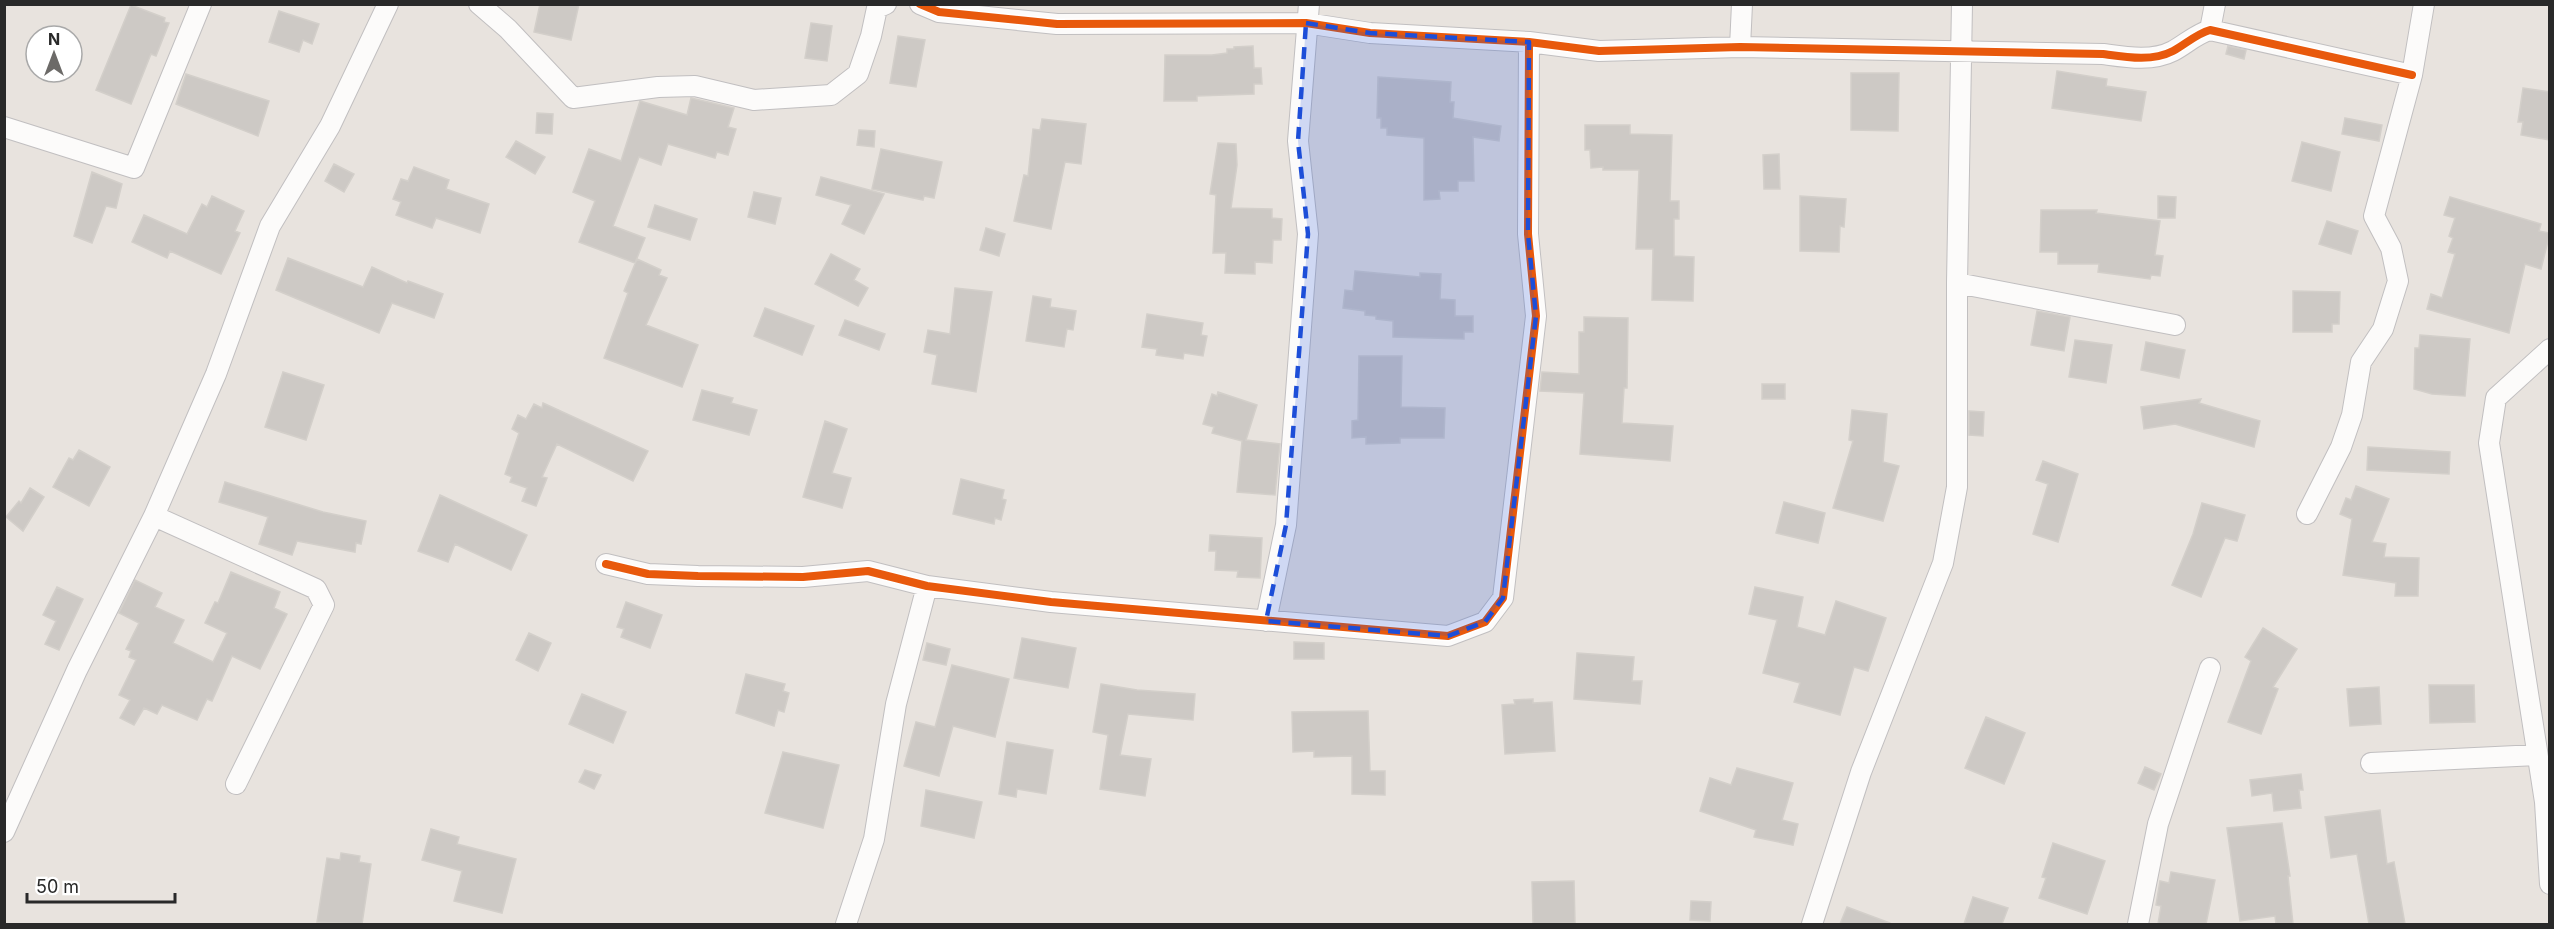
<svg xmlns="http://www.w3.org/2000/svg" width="2554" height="929" viewBox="0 0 2554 929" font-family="Inter,sans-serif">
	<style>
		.building { fill: #cdc9c5; stroke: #d3cfca; stroke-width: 1.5 }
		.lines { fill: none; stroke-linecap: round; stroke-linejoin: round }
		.street-casing { stroke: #c1bfc0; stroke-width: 22 }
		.street { stroke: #fcfbfa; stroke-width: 20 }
		.cycleway-casing { stroke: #fff; stroke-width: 11 }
		.cycleway { stroke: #e8590c; stroke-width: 8 }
		.marked { fill: #1d4ed8; fill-opacity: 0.2; stroke: #1d4ed8; stroke-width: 4.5; stroke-dasharray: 12 8; stroke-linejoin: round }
	</style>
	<rect width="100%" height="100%" fill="#e8e3de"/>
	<path class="building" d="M540,4H579L571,40L534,32Z
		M131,5L165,18L164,22L169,23L156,56L151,54L131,104L96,90Z
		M279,11L319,24L312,44L303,40L299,52L269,42Z
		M811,23L832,26L827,61L805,58Z
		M898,36L925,40L916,87L890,83Z
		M1253,46L1254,68H1261L1262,84H1254V94L1197,96V101H1164L1165,55H1212L1227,53V49H1234V47Z
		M2228,46L2246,50L2244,59L2226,54Z
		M2057,71L2107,79L2106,86L2146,92L2141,121L2052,108Z
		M1851,73H1899L1898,131L1851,130Z
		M186,74L269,101L258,136L176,104Z
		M1378,77L1451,82L1450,102H1454L1453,118L1501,126L1499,141L1473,137L1474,181H1458V191H1439L1440,199L1424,200V138L1387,135V128H1381V118H1377Z
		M2523,88L2550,92V140L2521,135L2523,122H2518Z
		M691,98L734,108L728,127L736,129L728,155L717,152L715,158L668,144L661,165L639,157L613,226L645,238L635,263L579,242L595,201L573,192L589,149L621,161L640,101L687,115Z
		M537,113L553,114L552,134L536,133Z
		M2345,118L2382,125L2379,141L2342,134Z
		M1042,119L1086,124L1081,164L1065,162L1051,229L1014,221L1024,175L1028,176L1033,129L1040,130Z
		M1585,125H1630V134L1672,135L1670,201H1679V219H1674V256L1694,257L1693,301L1652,300L1653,249H1636L1639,170H1603V167L1591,168L1590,150H1585Z
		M859,130L875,131L874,147L857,145Z
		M516,141L545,157L535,174L506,157Z
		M2302,142L2340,152L2331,191L2292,181Z
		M1218,143L1236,144L1237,165L1231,208L1272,209V218L1282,219L1281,240H1273L1272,263L1255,262V274L1225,273L1226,253H1213L1216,195L1210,194Z
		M881,149L942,162L934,198L924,196L923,200L872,189Z
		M1779,154L1780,189H1764L1763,155Z
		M334,164L354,174L344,192L325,181Z
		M414,167L449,180L446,189L489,204L480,233L436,218L432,228L396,215L401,202L393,199L401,179L408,181Z
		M92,172L122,184L116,208L106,206L92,243L74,236Z
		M821,177L884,194L864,234L842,224L851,205L816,195Z
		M754,192L781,198L775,224L748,217Z
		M212,196L244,211L235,231L240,233L221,274L170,251L167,258L132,242L144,215L187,234L202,204L207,207Z
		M1800,196L1846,199L1844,227L1840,226L1839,252L1800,251Z
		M2158,196L2176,197L2175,218H2158Z
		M2450,197L2541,224L2539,231L2550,233L2541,269L2525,264L2509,333L2427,309L2431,294L2442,298L2455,254L2448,252L2453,238L2449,236L2455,218L2444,215Z
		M655,205L697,219L690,240L648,227Z
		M2041,210H2097L2096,213L2160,221L2155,255L2163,256L2160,276L2151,275L2150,279L2098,272L2099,264H2058V252H2040Z
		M2327,221L2358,231L2351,254L2319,244Z
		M986,228L1005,234L999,256L980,250Z
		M831,254L860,269L854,280L868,288L858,306L815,284Z
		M288,258L363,287L372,267L407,283L408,281L443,294L434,318L392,303L379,333L276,290Z
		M637,259L661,270L659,275L667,278L646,325L698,345L682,387L604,358L628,293L624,291Z
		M1355,271L1420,277V273L1441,274L1440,299L1455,300V316H1473V332H1464V339L1393,337V321L1376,319V316L1365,315V311L1343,308L1345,290L1353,291Z
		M955,288L992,292L976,392L932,384L937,355L924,352L928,330L950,334Z
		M2293,291L2340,292L2339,324H2332V332H2293Z
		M1033,296L1051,299L1050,307L1076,311L1073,330L1067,329L1064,347L1026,341Z
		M765,308L814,326L802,355L754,336Z
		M2037,311L2070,317L2064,351L2031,345Z
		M1147,314L1203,323L1201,335L1207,336L1203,356L1184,353L1183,359L1156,355L1157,349L1142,347Z
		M1584,317L1628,318L1627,388H1624L1622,423L1673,426L1670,461L1580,454L1584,393L1540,391L1542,372L1579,374V332H1584Z
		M845,320L885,334L879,350L839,335Z
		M2420,335L2470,339L2465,396L2432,394L2414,389L2415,348H2419Z
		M2075,340L2112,345L2106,383L2069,377Z
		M2146,342L2185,350L2179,378L2141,370Z
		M1359,356H1402L1401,407L1445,408L1444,438H1400V443L1366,444V437L1352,438V421L1358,420Z
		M283,372L324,385L306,440L265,427Z
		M1762,384H1785V399H1762Z
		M702,390L733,398L731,403L757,410L749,435L693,420Z
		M1218,392L1257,405L1246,440L1280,444L1275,495L1237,492L1242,441L1212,433L1214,427L1203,424L1212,394L1217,396Z
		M2201,399L2199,403L2260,421L2254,447L2175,424L2144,429L2141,407Z
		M543,403L648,451L633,481L557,444L542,477L547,478L536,506L522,501L527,488L510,482L512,477L505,474L519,433L512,429L518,415L526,419L534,404L542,408Z
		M1852,410L1887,414L1883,462L1899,466L1883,521L1833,508L1853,441L1849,440Z
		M1969,411L1984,412L1983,436L1969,435Z
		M825,421L847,429L832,473L851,478L842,508L803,497Z
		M2368,447L2450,452L2449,474L2367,470Z
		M79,450L110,467L89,506L53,487L69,458L73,460Z
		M2043,461L2078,474L2058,542L2033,534L2048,484L2036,480Z
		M961,479L1004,490L1002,499L1006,500L1001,520L995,518L994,524L953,514Z
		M225,482L323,512L366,521L361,544L356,543L355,552L297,541L292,555L259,544L268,517L219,502Z
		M2356,486L2389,499L2372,542L2386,544L2384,557L2419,558L2418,596H2395L2396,583L2343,575L2352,519L2340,514L2346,498L2351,500Z
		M30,488L44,497L23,531L6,517L19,501L21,503Z
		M440,495L527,535L511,570L455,544L448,562L418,551Z
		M1784,502L1825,513L1818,543L1776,533Z
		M2202,503L2245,515L2237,541L2225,538L2201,597L2172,585L2193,534Z
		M1210,535L1262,538L1260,578L1237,577L1238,571L1215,570L1216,551H1209Z
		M231,572L280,592L274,608L287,614L260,669L232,656L212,701L207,699L197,720L162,705L157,714L144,708L134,725L120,718L130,700L119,695L136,660L129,657L131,651L126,649L139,623L119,613L135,580L162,593L155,607L184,620L173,643L213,662L227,633L205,623L215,602L218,603Z
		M57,587L83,599L59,650L45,644L56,621L43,615Z
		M1755,587L1803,597L1797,627L1825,635L1836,601L1886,618L1868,671L1854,667L1840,715L1794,702L1800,683L1763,673L1777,620L1749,614Z
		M626,602L662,615L650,648L621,637L624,629L617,627Z
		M2263,628L2297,649L2273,687L2278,689L2261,734L2228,722L2251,661L2245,657Z
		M529,633L551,643L538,671L516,660Z
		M1022,638L1076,648L1068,688L1014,678Z
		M1294,642L1324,643V659H1294Z
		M927,643L950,649L946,665L923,660Z
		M1577,653L1634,657L1632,681H1642L1640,704L1574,699Z
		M952,665L1009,679L995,737L953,726L939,776L904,766L916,722L935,727Z
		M746,674L785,684L783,691L789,693L784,712L778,710L774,726L736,713Z
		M1101,684L1137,690L1195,694L1193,720L1128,714L1120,755L1151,759L1145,796L1100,789L1108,735L1093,732Z
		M2429,685H2474L2475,722L2430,723Z
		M2379,687L2381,724L2350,726L2347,689Z
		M582,694L626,712L613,743L569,724Z
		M1533,699V703L1552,702L1555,751L1505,754L1502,705L1515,704L1514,700Z
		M1368,711L1370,771H1385V795L1352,794V756L1314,757V751L1293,752L1292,712Z
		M1986,717L2025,733L2004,784L1965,768Z
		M1007,742L1053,750L1046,794L1017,789L1016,797L999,794Z
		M783,752L839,765L823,828L765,813Z
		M2145,767L2161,774L2154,790L2138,783Z
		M1737,768L1793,783L1782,820L1798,824L1793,845L1754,837L1756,830L1700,811L1710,778L1731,785Z
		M585,770L601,775L594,789L579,782Z
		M2301,774L2303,790H2299L2301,808L2274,811L2272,793L2252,796L2250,780Z
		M926,790L982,802L974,838L921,826Z
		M2380,810L2387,864L2394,862L2405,924H2369L2357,854L2331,858L2325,817Z
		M2282,823L2290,876H2288L2293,924H2276L2275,916L2240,921L2227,828Z
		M431,829L459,837L457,844L516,859L502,913L454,901L462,871L422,860Z
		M2053,843L2105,861L2087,914L2039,898L2046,878L2042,877Z
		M341,853L360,856L359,862L371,864L362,924L317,922L327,858L340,860Z
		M2171,872L2215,880L2206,924H2158L2161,906L2156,905L2160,881L2169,883Z
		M1574,881L1575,923L1533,924L1532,882Z
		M1973,897L2008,908L2002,924H1964Z
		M1691,901L1711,902L1710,921L1690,920Z
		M1847,907L1890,923V924H1840Z"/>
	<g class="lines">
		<g class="street-casing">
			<path id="street" d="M479,4L508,29L573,98L658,87L695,86L754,100L831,95L858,74L871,36L877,8L886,4
				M920,4L939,12L1057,24L1306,23L1370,33L1529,42L1599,51L1740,47L2103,54C2125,57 2152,62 2173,51C2186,44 2196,34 2210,30L2412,75
				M2210,30L2215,4
				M1740,47L1742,4
				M4,127L134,168L201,4
				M1957,283L2175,325
				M2550,349L2496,398L2489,443L2545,802L2550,884
				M2307,514L2341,447L2352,415L2361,362L2383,329L2398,281L2391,248L2374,216L2412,75L2424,4
				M154,516L316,589L324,605L236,784
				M606,564L648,574L698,576L803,577L868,571L927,586L1051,602L1448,636L1485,622L1503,598L1536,316L1528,234L1529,42
				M1266,621L1286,525L1308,234L1298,141L1309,4
				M2371,763L2537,755
				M4,832L77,670L154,516L216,374L270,226L330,126L388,4
				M846,924L874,839L896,704L927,586
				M1812,924L1861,772L1943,563L1957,487V283L1962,4
				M2138,924L2158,824L2210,668"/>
		</g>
		<use href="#street" class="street"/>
		<g class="cycleway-casing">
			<path id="cycleway" d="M920,4L939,12L1057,24L1306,23L1370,33L1529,42L1599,51L1740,47L2103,54C2125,57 2152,62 2173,51C2186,44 2196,34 2210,30L2412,75
				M606,564L648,574L698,576L803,577L868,571L927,586L1051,602L1448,636L1485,622L1503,598L1536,316L1528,234L1529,42"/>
		</g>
		<use href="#cycleway" class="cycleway"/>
	</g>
	<path class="marked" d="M1306,23L1370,33L1529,42L1528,234L1536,316L1503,598L1485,622L1448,636L1266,621L1286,525L1308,234L1298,141Z"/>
	<rect width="2554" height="929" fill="none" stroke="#292929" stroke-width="12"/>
	<g transform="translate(54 54)"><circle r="28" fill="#ffffff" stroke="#a9a9a9" stroke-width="1.5"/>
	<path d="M0-4.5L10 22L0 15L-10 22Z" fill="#6c6a68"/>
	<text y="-9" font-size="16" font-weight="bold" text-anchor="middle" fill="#292929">N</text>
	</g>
	<path d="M27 893v9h148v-9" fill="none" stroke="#292929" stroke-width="3"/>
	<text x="36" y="893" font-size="18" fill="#292929" stroke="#ffffff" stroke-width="4.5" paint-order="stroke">50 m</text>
</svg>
